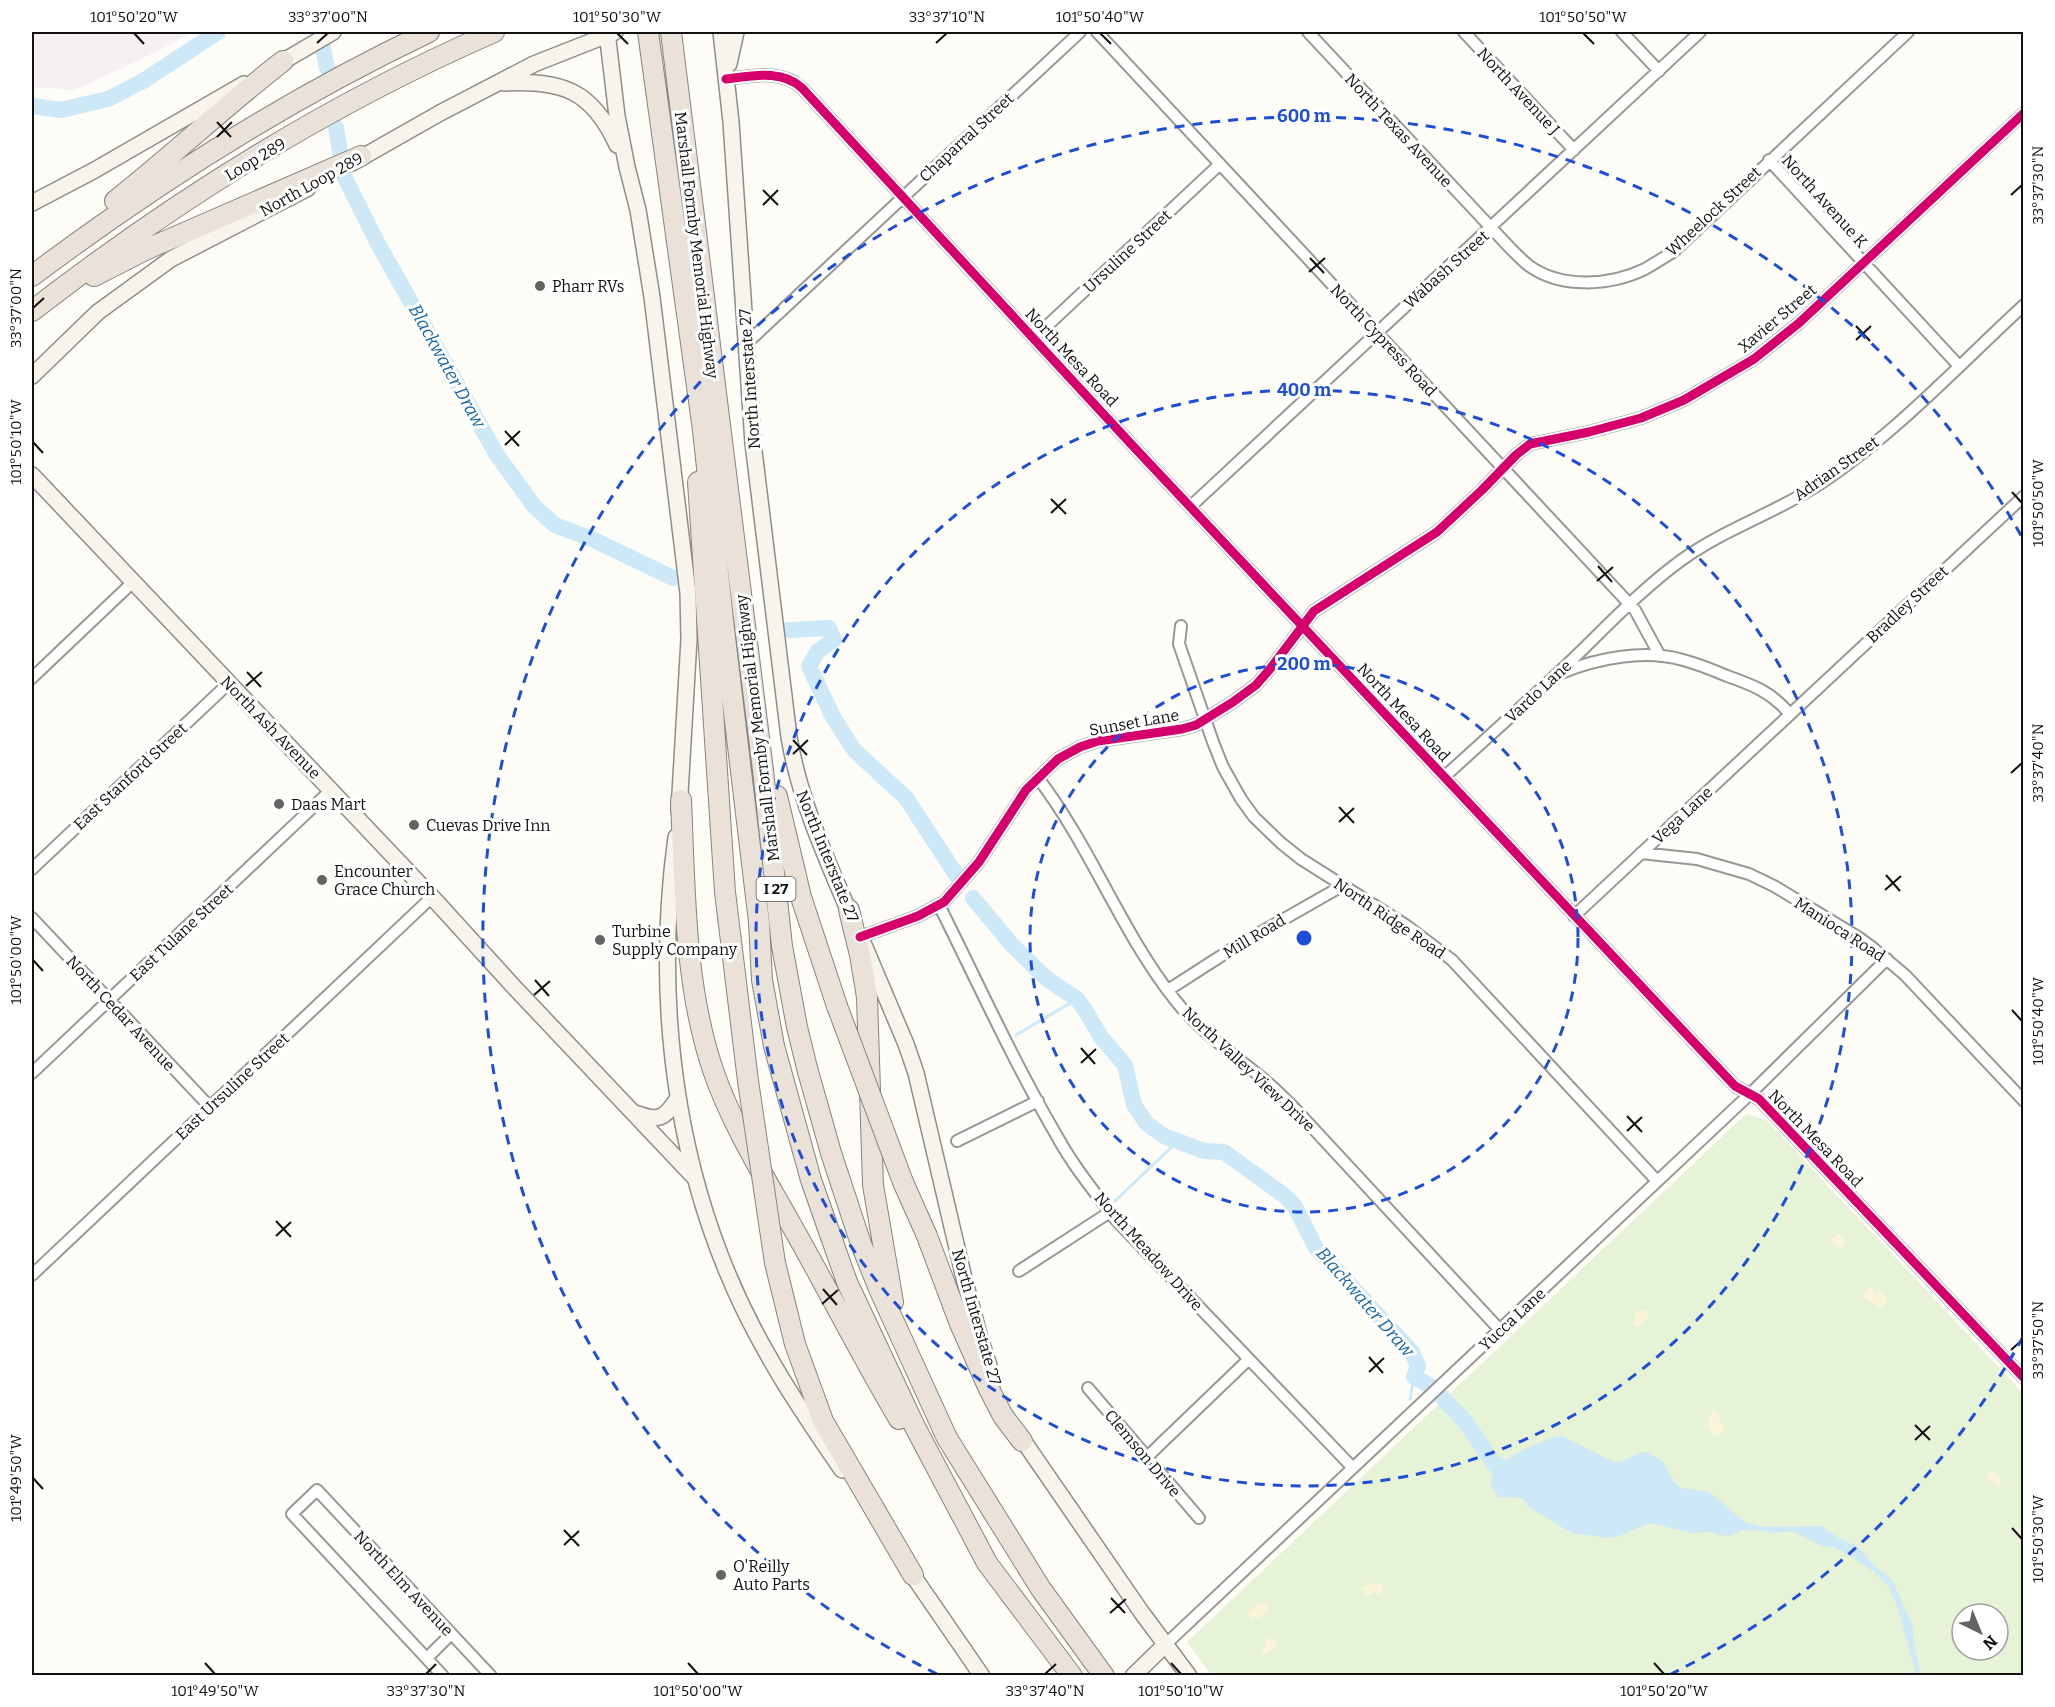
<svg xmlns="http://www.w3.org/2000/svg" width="2055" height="1707" viewBox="0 0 2055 1707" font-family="Bitter,serif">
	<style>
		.industrial { fill: #f5f0f3 }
		.green { fill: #e7f3d7; fill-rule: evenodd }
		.sand { fill: #fcf4d9 }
		.water { fill: #cde8f7 }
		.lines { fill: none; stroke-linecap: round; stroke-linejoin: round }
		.stream { stroke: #cde8f7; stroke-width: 3 }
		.river { stroke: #cde8f7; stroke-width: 16 }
		.street-casing { stroke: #979795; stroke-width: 14 }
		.secondary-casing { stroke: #8e8d8b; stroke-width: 18 }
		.highway-casing { stroke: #858482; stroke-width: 22 }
		.street { stroke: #fffffe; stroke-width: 10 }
		.secondary { stroke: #f6f4eb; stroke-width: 15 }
		.highway { stroke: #eae1d8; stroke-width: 20 }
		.highway-bridge-casing { stroke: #858482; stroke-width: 22; stroke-linecap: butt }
		.highway-bridge { stroke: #eae1d8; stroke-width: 20 }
		.cycleway-casing { stroke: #fff; stroke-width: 13 }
		.cycleway { stroke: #d6006c; stroke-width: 9 }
		.ticks { fill: none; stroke: #111; stroke-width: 2 }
		.ring { fill: none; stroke: #1d4ed8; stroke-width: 3; stroke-dasharray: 10 8 }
		.poi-dot { fill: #646362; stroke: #fff; stroke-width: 2 }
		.labels { text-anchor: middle; stroke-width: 6; stroke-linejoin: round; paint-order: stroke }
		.shield { fill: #fff; stroke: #585858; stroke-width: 1.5 }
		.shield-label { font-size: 15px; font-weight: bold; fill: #111 }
		.street-label { font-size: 16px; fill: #111; stroke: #fff }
		.poi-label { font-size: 16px; fill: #111; stroke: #fff; text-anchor: start }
		.water-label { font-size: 18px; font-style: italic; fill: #1768a6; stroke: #fff }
		.centre { fill: #1d4ed8; stroke: #fff; stroke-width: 3 }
		.ring-label { font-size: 18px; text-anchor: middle; font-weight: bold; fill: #1d4ed8; stroke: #fff; stroke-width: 6; stroke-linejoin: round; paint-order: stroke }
		.neatline { fill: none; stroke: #111; stroke-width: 2 }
		.ticks-label { font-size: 15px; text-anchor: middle; fill: #111 }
	</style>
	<rect width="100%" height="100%" fill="#fdfcf7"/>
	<path class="industrial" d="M32,32H193L142,59L74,90L32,87Z"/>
	<path class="green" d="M1746,1114L1766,1120L2023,1393V1675L1212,1676L1187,1642ZM1962,1614H1998V1650H1962Z"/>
	<path class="sand" d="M1839,1233L1845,1241L1843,1246C1837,1249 1833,1245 1830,1240Z
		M1871,1287L1876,1293L1881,1290L1887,1301L1882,1309L1862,1297L1864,1291Z
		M1643,1309L1648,1312V1317L1640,1326L1635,1327L1633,1324L1636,1319L1634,1314Z
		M1713,1411L1719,1413V1420L1724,1430L1723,1433L1718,1436L1714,1435L1708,1426L1710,1415Z
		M1993,1471L1995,1474L2000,1476L2001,1484L1998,1487L1986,1477L1988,1473Z
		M1372,1583L1381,1584L1383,1587L1379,1595L1374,1592L1370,1595H1365L1362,1588Z
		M1260,1603L1267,1604L1269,1609L1261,1617L1251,1620L1248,1612Z
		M1271,1638L1275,1641L1276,1647L1268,1653L1264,1654L1262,1651L1266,1645L1264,1642Z"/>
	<path class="water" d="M1562,1436L1612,1461L1621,1462L1639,1453L1648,1452L1663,1462L1674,1482L1681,1488L1709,1492L1745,1522L1763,1527L1822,1526L1838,1538L1857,1546L1874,1565L1893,1581L1913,1627L1914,1644L1921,1675H1916L1898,1608L1888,1586L1873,1571L1837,1548L1821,1546L1791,1531L1773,1533L1766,1531L1742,1530L1731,1535L1722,1536L1710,1532L1692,1533L1650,1523L1617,1537L1607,1538L1572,1533L1530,1508L1521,1498L1499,1497L1491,1487C1491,1482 1491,1473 1495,1469C1504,1458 1549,1436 1562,1436Z"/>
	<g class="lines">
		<path class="stream" d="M1016,1035L1077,999
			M1115,1201L1178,1141
			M1410,1399L1414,1377"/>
		<path class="river" d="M323,48L327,68
			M32,106L61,110L108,99L143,81L218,32
			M336,127L341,158
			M345,178L377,242L497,455L534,506L555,525L594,540L673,578
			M788,630L829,628L834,640L818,651L809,666L833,717L854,750L906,798L957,876
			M973,898L1012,945L1047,979L1077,999L1085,1010L1101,1037L1125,1065L1134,1105L1147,1124L1164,1136L1204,1151L1224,1152L1285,1196L1294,1205L1316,1248L1412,1352L1418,1366L1414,1377L1431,1386
			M1441,1396L1467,1424L1495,1465L1520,1471"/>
		<g class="street-casing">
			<path id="street" d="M1097,32L1635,610L1660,656
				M1308,32L1511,249C1516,254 1522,260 1528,265C1560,289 1610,286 1645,269C1654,264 1663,258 1673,252L1908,32
				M1464,32L1574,150
				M1622,32L1659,71
				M726,79C752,76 782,69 802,88L1132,445L1735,1086L1759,1099L2024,1378
				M1769,160L1959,366
				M1034,338L1220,164
				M747,343L1080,32
				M1191,506L1700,32
				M1181,626L1179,644L1213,742L1223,767L1241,799L1254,817L1281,843L1301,859L1407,926L1452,960L1657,1181
				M1561,673C1598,658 1644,649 1683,660C1698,664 1713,670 1727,676C1753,685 1771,692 1789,713
				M32,678L133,582
				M1444,777C1488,737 1532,698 1575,657C1610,623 1644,587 1683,559C1725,529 1775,513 1818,485C1892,437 1959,365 2024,305
				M1038,778C1091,847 1121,932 1175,1000C1200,1032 1236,1056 1267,1082C1278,1091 1287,1101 1297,1111L1500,1330
				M1641,853L1697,859L1749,874L1774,886L1858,937L1873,948L1905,975L2024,1101
				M32,869L229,683
				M939,905C978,983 1014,1063 1058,1138C1074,1167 1096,1194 1116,1220L1353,1468
				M1574,916L2024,496
				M32,918L210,1107
				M860,937L918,916L944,902L979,862L1026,790L1058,759L1080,747L1098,741L1182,729L1196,725L1233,702L1256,685L1270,669L1314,611L1437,532L1482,490L1516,455L1530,444L1589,432L1641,418L1684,400L1754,359L1799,323L2024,113
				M1168,990L1235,947L1342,886
				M32,1073L331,790
				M957,1141L1038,1101
				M1019,1271L1110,1212
				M32,1275L432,897
				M1088,1388L1199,1518
				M1147,1457L1249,1359
				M1166,1644L1751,1093L1887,959
				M427,1658L451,1634
				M443,1676L292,1514L317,1490L491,1676"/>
		</g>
		<g class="secondary-casing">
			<path id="secondary" d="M607,32L617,116L627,167L638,210L652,297L688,593L689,639L679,811
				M721,32L731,122L753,443L789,737C800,802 827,860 853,921
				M729,64L736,32
				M275,66L333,32
				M504,83C562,80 592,90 617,145
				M352,163L440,113L534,64L615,32
				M32,203L93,171L244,84
				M32,376L98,312L171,259L308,188
				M32,475L432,897L514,987L694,1177
				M676,837C652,1014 678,1199 768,1355C790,1395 816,1432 842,1470
				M864,945L906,1044L916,1073L964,1278L980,1338L994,1381
				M635,1113C659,1122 664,1119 678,1098
				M1018,1433L1142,1613L1189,1676
				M907,1567L982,1676
				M1133,1676L1166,1644"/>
		</g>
		<g class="highway-casing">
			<path id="highway" d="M648,32L703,430L724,629L759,922L762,980L774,1046L811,1180L831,1237L847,1282L915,1427L987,1563L1072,1676
				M671,32L763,770L782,946L797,1027L807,1068L831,1153L861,1244L879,1289L947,1438L1041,1589L1104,1676
				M115,201C172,156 225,106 283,61
				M32,276C156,183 288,99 429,32
				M94,276L145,250L361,156
				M32,311C174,201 329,104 494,32
				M698,482L725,892L748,1081
				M777,796L801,897L837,1006
				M681,800C685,889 684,985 713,1070C733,1129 772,1189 802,1244C835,1303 865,1362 899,1419
				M849,910L860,955L867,997L873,1185L893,1302
				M903,1182L927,1236L960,1324L989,1389L1003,1416L1022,1441
				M775,1263L795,1344L823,1421L913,1575"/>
		</g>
		<use href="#street" class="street"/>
		<use href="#secondary" class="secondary"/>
		<use href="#highway" class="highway"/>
		<g class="highway-bridge-casing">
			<path id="highway-bridge" d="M837,1006L903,1182
				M748,1081L775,1263"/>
		</g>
		<use href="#highway-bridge" class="highway-bridge"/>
		<g class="cycleway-casing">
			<path id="cycleway" d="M726,79C752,76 782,69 802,88L1132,445L1735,1086L1759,1099L2024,1378
				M860,937L918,916L944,902L979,862L1026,790L1058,759L1080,747L1098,741L1182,729L1196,725L1233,702L1256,685L1270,669L1314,611L1437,532L1482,490L1516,455L1530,444L1589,432L1641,418L1684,400L1754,359L1799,323L2024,113"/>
		</g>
		<use href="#cycleway" class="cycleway"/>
	</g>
	<path class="ticks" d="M134,33L144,44M617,33L628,44M1100,33L1111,44M1583,33L1594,44M317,43L328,33M936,43L947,33M217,122L231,137M217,137L232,122M763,190L778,205M2011,195L2022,185M763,205L778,190M1310,258L1324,273M1309,272L1325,258M33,308L44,298M1856,326L1870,341M1856,340L1871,326M505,431L519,446M33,442L43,453M505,445L520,431M2012,492L2022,503M1051,499L1066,514M1051,513L1066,499M1598,566L1612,582M1597,581L1613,567M247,672L261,687M246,686L262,672M793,740L807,755M793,754L808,740M2011,773L2022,763M1339,807L1354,823M1339,822L1354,808M1886,875L1900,891M1885,890L1901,876M33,960L43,971M535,980L549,996M534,995L550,981M2012,1010L2022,1021M1081,1048L1095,1064M1081,1063L1096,1049M1627,1116L1642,1132M1627,1131L1642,1117M276,1221L291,1237M276,1236L291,1222M823,1289L837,1305M822,1304L838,1290M2011,1350L2022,1340M1369,1357L1383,1373M1369,1372L1384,1358M1915,1425L1930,1440M1915,1440L1930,1426M33,1478L43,1489M2012,1528L2022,1539M564,1530L579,1546M564,1545L579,1531M1111,1598L1125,1613M1110,1613L1126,1599M205,1663L215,1674M688,1663L698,1674M1171,1663L1181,1674M1654,1663L1664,1674M426,1674L436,1664M1045,1674L1056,1664"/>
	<g class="ring">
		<circle cx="1304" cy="938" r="274"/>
		<circle cx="1304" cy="938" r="548"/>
		<path d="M2023 1337A822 822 0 0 1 1671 1674M937 1674A822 822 0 1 1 2023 539"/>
	</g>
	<g class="poi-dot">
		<circle cx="540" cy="286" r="6"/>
		<circle cx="279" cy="804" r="6"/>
		<circle cx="414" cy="825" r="6"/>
		<circle cx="322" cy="880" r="6"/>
		<circle cx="600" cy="940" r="6"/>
		<circle cx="721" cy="1575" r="6"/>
	</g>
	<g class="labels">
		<rect class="shield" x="756.5" y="877" width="39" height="24" rx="4.5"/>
		<g class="shield-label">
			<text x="776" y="894">I 27</text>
		</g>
		<g class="street-label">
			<text transform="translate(1519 91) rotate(47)" y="6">North Avenue J</text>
			<text transform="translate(1399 130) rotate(47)" y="6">North Texas Avenue</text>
			<text transform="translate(966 137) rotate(-43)" y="6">Chaparral Street</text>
			<text transform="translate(255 159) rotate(-31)" y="6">Loop 289</text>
			<text transform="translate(311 184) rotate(-29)" y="6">North Loop 289</text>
			<text transform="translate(1825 201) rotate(48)" y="6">North Avenue K</text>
			<text transform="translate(1713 211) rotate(-43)" y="6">Wheelock Street</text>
			<text transform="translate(697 245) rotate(83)" y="6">Marshall Formby Memorial Highway</text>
			<text transform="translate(1127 251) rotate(-43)" y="6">Ursuline Street</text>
			<text transform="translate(1446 269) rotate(-42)" y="6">Wabash Street</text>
			<text transform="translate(1777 318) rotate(-40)" y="6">Xavier Street</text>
			<text transform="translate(1384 340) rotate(47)" y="6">North Cypress Road</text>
			<text transform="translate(1072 357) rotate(47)" y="6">North Mesa Road</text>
			<text transform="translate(749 379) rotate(-94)" y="6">North Interstate 27</text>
			<text transform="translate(1836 468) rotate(-35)" y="6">Adrian Street</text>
			<text transform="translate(1907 604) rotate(-43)" y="6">Bradley Street</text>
			<text transform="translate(1538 691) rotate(-43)" y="6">Vardo Lane</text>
			<text transform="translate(1404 712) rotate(47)" y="6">North Mesa Road</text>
			<text transform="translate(1134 722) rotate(-10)" y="6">Sunset Lane</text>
			<text transform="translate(271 727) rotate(46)" y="6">North Ash Avenue</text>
			<text transform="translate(757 728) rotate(-97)" y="6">Marshall Formby Memorial Highway</text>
			<text transform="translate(130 776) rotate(-43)" y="6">East Stanford Street</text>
			<text transform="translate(1682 815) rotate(-43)" y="6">Vega Lane</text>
			<text transform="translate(828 856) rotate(68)" y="6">North Interstate 27</text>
			<text transform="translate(1390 918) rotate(34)" y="6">North Ridge Road</text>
			<text transform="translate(1840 929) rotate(33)" y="6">Manioca Road</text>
			<text transform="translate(181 932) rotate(-43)" y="6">East Tulane Street</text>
			<text transform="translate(1254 936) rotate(-31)" y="6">Mill Road</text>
			<text transform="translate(121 1013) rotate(47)" y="6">North Cedar Avenue</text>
			<text transform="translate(1249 1069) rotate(43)" y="6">North Valley View Drive</text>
			<text transform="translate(232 1086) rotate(-43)" y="6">East Ursuline Street</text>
			<text transform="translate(1816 1138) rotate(46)" y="6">North Mesa Road</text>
			<text transform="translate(1149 1251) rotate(48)" y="6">North Meadow Drive</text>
			<text transform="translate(977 1317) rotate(74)" y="6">North Interstate 27</text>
			<text transform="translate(1512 1319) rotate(-43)" y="6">Yucca Lane</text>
			<text transform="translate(1143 1453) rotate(50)" y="6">Clemson Drive</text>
			<text transform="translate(404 1583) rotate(47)" y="6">North Elm Avenue</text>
		</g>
		<g class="poi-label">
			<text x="552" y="292">Pharr RVs</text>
			<text x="291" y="810">Daas Mart</text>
			<text x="426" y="831">Cuevas Drive Inn</text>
			<text x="334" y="877">Encounter<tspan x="334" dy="18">Grace Church</tspan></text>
			<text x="612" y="937">Turbine<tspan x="612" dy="18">Supply Company</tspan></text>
			<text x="733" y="1572">O'Reilly<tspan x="733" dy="18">Auto Parts</tspan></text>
		</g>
		<g class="water-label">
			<text transform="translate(447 366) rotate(61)" y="6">Blackwater Draw</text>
			<text transform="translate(1365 1302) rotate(49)" y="6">Blackwater Draw</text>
		</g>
	</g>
	<circle cx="1304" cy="938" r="9" class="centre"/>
	<g class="ring-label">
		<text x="1304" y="122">600 m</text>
		<text x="1304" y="396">400 m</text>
		<text x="1304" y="670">200 m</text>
	</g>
	<rect width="2055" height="1707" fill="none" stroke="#ffffff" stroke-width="66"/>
	<g transform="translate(1980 1632) rotate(137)"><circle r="28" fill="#ffffff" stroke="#a0a0a0" stroke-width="1.5"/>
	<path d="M0-4.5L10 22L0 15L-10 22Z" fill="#646362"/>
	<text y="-9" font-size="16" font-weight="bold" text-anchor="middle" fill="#111111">N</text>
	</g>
	<rect x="33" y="33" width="1989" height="1641" class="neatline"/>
	<g class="ticks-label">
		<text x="134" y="22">101°50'20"W</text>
		<text x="328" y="22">33°37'00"N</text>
		<text x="617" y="22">101°50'30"W</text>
		<text x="947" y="22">33°37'10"N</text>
		<text x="1100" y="22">101°50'40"W</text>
		<text x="1583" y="22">101°50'50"W</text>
		<text transform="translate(2038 185) rotate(-90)" y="5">33°37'30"N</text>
		<text transform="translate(16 308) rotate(-90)" y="5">33°37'00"N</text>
		<text transform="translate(16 442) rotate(-90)" y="5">101°50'10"W</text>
		<text transform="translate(2038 503) rotate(-90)" y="5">101°50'50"W</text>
		<text transform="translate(2038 763) rotate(-90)" y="5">33°37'40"N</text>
		<text transform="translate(16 960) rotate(-90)" y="5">101°50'00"W</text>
		<text transform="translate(2038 1021) rotate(-90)" y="5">101°50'40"W</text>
		<text transform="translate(2038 1340) rotate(-90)" y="5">33°37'50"N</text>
		<text transform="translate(16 1478) rotate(-90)" y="5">101°49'50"W</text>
		<text transform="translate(2038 1539) rotate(-90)" y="5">101°50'30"W</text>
		<text x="215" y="1696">101°49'50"W</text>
		<text x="426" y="1696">33°37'30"N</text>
		<text x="698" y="1696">101°50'00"W</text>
		<text x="1045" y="1696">33°37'40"N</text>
		<text x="1181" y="1696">101°50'10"W</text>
		<text x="1664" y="1696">101°50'20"W</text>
	</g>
</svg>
